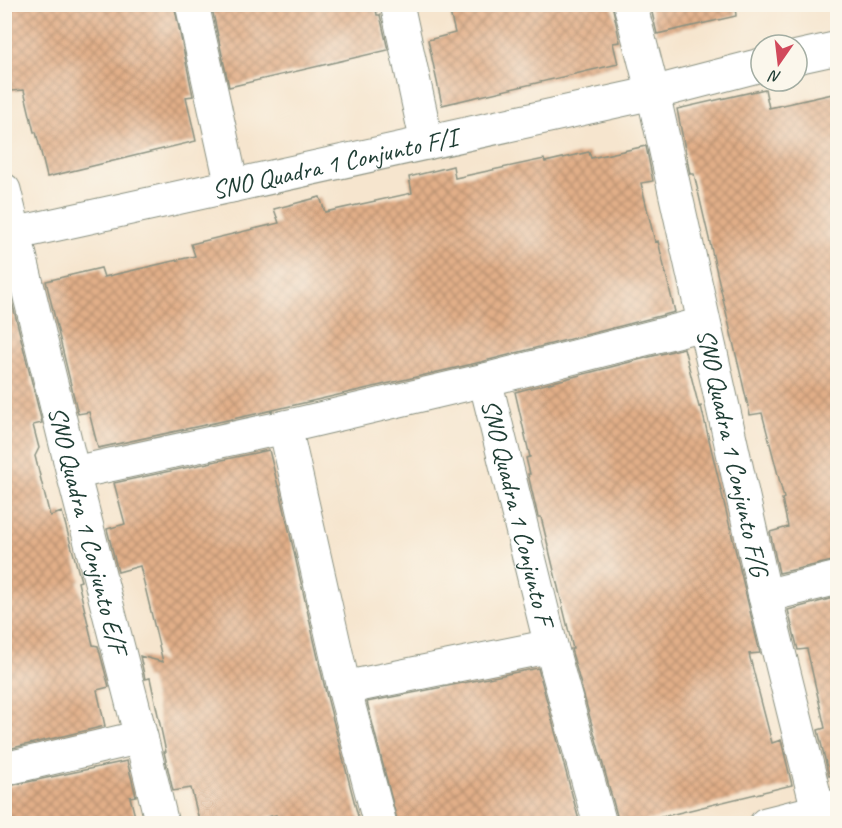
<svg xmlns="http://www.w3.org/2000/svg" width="842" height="828" viewBox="0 0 842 828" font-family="Caveat,sans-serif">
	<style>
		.building { fill: url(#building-cross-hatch) }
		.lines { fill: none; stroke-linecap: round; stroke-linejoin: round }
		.minor-casing { stroke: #8a9181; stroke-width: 35 }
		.minor { stroke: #fff; stroke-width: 33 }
		.labels { text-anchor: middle; stroke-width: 4.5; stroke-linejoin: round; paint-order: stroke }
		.street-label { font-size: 26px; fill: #1f3d34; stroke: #fbf7ec }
	</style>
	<defs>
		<pattern id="building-cross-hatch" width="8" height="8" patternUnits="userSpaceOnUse" patternTransform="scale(1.5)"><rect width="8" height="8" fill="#e2af88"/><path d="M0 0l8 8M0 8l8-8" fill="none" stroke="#b79070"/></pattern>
	</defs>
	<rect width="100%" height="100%" fill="#fbf7ec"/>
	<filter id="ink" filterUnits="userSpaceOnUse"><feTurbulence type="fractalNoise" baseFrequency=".0167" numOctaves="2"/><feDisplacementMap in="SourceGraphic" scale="12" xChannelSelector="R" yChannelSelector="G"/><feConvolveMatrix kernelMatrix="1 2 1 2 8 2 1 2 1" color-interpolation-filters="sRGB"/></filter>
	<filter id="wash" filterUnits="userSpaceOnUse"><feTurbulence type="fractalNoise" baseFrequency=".008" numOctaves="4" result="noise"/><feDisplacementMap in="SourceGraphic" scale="24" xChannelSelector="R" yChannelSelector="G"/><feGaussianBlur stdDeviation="1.35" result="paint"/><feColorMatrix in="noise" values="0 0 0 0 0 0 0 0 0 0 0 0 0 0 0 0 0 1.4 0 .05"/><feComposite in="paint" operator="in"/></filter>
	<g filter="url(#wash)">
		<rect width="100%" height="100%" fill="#f6e5ce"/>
		<g id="blocks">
			<path class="building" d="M4,4H174L193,96L186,97L196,141L47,177L36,132H34L24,90L11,91L4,66Z
				M211,4H375L377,15H380L388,50L229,87Z
				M448,4H612L620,42L613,43L618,64L442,105L428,40L455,33Z
				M650,4H735L736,16L657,34Z
				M765,89L769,108L837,93V560L779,573L770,532L788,527L782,499L784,498L762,413L750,415L694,174H690L677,109Z
				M646,146L653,181L641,183L655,242L658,241L675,312L481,362L260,413L98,448L89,412L78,414L46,281L101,268L104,277L195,256L191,244L279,223L274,209L320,197L325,212L412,193L409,177L453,166L455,178L544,159L545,162L589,152L591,158Z
				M9,290L42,423L33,425L39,448L35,456L50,516L62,512L81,581L78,582L93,645L98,646L109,687L97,690L105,726L4,750V291Z
				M684,348L699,407L701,406L760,653L749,654L772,743L781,740L792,785L633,824H618V819L571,649H573L541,517H538L528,474H530L526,458L530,457L515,392Z
				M269,450L278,486H279L326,693L360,824H278L276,815L241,824H200L191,788L173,791L164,752H166L150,678L145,679L140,656L163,662L140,566L118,572L107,529L125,524L114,483Z
				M837,597V774L829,776L818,730L825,728L807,649L798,650L788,610Z
				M538,668L580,824H398L367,702Z
				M127,761L136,796L130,797L137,824H4V787Z"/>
		</g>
	</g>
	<g filter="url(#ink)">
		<use href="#blocks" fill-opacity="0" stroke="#8a9181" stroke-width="1.5"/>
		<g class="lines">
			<g class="minor-casing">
				<g id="minor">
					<path d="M192,4L232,186"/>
					<path d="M397,4L427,143"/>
					<path id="s1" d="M630,4L653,93L765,596L818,810"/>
					<path d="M797,57L838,48"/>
					<path id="s2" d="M4,190L73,473L141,737L162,824"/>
					<path id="s3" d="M4,236L653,93L761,65"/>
					<path id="s4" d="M485,380L551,646L600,824"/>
					<path d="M285,427L344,688L380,824"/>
					<path d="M73,473L285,427L485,380L703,324"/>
					<path d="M765,596L838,578"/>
					<path d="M344,688L551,646"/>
					<path d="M4,769L141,737"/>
					<path d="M766,824L838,806"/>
				</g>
			</g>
			<use href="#minor" class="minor"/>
		</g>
	</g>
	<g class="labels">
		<g class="street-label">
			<text dy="9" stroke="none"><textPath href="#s3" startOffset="338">SNO Quadra 1 Conjunto F/I</textPath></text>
			<text dy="9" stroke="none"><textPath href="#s1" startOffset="460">SNO Quadra 1 Conjunto F/G</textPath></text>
			<text dy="9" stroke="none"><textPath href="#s4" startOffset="136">SNO Quadra 1 Conjunto F</textPath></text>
			<text dy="9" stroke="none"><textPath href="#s2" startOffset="350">SNO Quadra 1 Conjunto E/F</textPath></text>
		</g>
	</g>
	<rect width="842" height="828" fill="none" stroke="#fbf7ec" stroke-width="24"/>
	<g transform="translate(779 63) rotate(194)"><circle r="28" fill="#fbf7ec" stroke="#a3ada2" stroke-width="1.5"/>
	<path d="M0-4.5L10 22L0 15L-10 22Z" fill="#d1495b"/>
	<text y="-9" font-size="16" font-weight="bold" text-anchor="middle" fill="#1f3d34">N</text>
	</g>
</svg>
